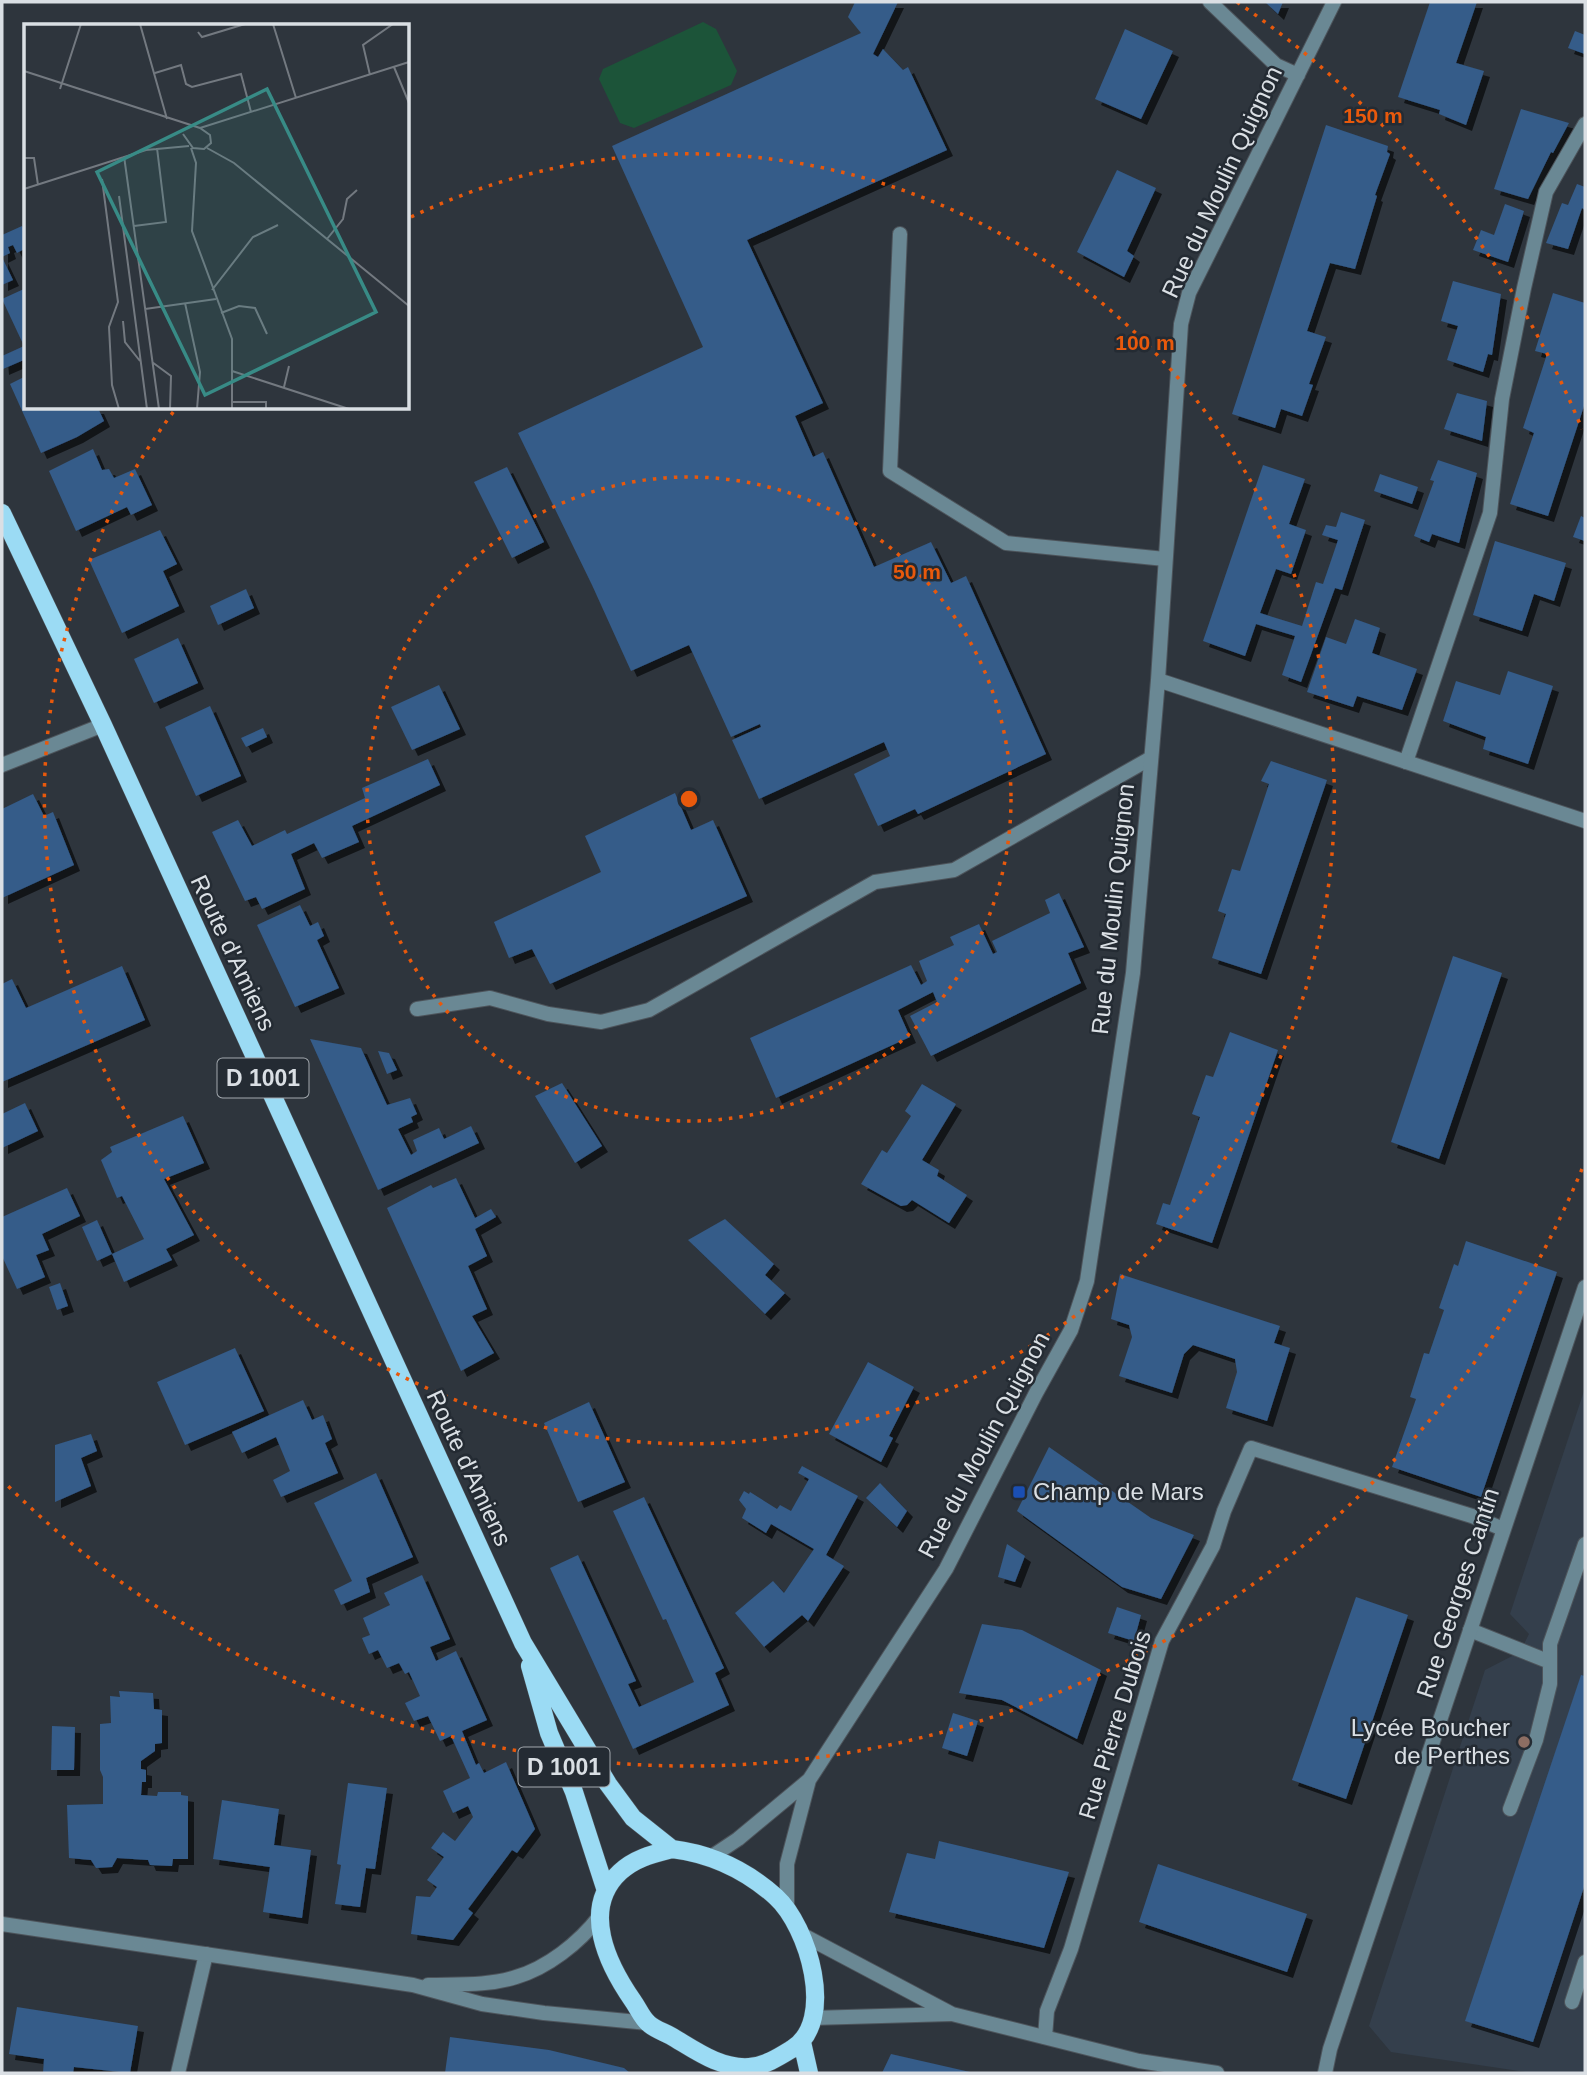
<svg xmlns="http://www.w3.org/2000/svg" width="1587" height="2075" viewBox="0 0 1587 2075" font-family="Arial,sans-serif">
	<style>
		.built { fill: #343f4c }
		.green { fill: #1c5439 }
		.building { fill: #345b89; filter: url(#shadow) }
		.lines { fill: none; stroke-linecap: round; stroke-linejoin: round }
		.service-casing { stroke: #4d545b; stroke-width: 16 }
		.minor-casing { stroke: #4d545b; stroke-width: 16 }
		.tertiary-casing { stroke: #4d545b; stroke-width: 16 }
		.primary-casing { stroke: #4d545b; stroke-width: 19 }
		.service { stroke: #6a8894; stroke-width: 14 }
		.minor { stroke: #6a8894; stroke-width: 14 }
		.tertiary { stroke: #6a8894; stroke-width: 14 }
		.primary { stroke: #9bdbf4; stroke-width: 18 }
		.ring { fill: none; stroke: #e8590c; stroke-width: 3.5; stroke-dasharray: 3.5 7 }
		.transit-dot { fill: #1a4fb4; stroke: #242b33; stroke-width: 2.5 }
		.education-dot { fill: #8d6e63; stroke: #242b33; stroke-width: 2.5 }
		.labels { text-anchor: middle; stroke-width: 5; stroke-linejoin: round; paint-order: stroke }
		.shield { fill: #242b33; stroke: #a3a9af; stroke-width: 2 }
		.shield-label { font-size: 23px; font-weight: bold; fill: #dadfe4 }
		.street-label { font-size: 24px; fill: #dadfe4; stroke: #242b33 }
		.poi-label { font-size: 24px; fill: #dadfe4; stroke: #242b33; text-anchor: start }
		.inset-road { fill: none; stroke: #737980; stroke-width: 2 }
		.view { fill: #388b86; fill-opacity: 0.15; stroke: #388b86; stroke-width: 3.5 }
		.inset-edge { fill: none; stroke: #dadfe4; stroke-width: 3.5 }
		.centre { fill: #e8590c; stroke: #242b33; stroke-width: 3.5 }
		.ring-label { font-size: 21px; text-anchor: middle; font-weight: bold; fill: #e8590c; stroke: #242b33; stroke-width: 5; stroke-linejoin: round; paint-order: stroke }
	</style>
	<defs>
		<filter id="shadow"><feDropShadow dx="6" dy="6" stdDeviation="0" flood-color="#0009"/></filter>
	</defs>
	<rect width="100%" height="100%" fill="#2e353d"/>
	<path class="built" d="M1585,1388V2073H1532L1391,2052L1369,2026L1485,1670L1520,1652L1529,1634L1510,1614Z"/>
	<path class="green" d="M703,22L716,29L737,71L731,85L634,128L620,123L599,79L603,69Z"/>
	<path class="building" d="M855,2H898L873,54L878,57L883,49L903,70L908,67L947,150L747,240L823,403L795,416L813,457L823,452L874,567L931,542L951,583L966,576L1046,754L918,814L915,809L878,826L854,774L890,756L884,742L759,799L732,740L761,727L760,724L731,737L689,645L631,671L592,585L518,433L703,347L612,146L861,33L848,17Z
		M1265,2H1283L1278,14Z
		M1430,2H1477L1456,63L1484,71L1466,125L1439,114L1440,110L1398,97Z
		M1125,29L1173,51L1141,119L1095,99Z
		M1575,31L1585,35V54L1568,48Z
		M1521,109L1569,123L1553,153L1551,152L1528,199L1494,189Z
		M1326,125L1388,146L1387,152L1390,154L1375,195L1377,196L1355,269L1330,263L1307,331L1326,337L1309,384L1313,385L1302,416L1281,409L1275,428L1232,414Z
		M1117,170L1156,188L1127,251L1134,256L1124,277L1077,252Z
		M1577,184L1585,187V210L1582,208L1568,249L1546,243L1562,203L1568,205Z
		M1505,204L1524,211L1508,262L1473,250L1481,230L1494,235Z
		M22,226L26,233V248L17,253L13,245L8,247L10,253L2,257L13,280L2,285V235Z
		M1453,281L1501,294L1492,355L1488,354L1483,372L1447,360L1458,326L1441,321Z
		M26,288V359L3,369L2,356L24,346L2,299Z
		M1553,293L1585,303V403L1548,516L1510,504L1534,433L1523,428L1547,354L1535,351Z
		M26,376V408H98L104,421L77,437L41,453L10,384Z
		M1457,393L1487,401L1482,441L1444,429Z
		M93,449L102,470L109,469L114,478L135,469L152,505L131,515L127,507L76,531L49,471Z
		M1438,460L1477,473L1459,543L1432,534L1429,542L1414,536L1434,481L1430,480Z
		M1263,465L1305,479L1289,524L1306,530L1291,574L1276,569L1260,613L1302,626L1316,582L1323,584L1338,540L1322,535L1326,525L1336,527L1341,512L1365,520L1342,590L1335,588L1301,682L1282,675L1295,636L1256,624L1245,656L1203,641Z
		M507,467L544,542L512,558L474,482Z
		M1380,474L1418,487L1412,504L1374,491Z
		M1581,516L1585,518V541L1573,537Z
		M160,530L177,564L163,571L179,606L122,633L89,560Z
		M1495,541L1566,563L1554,601L1534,594L1522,631L1473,615Z
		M246,589L254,608L218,625L210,606Z
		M1355,619L1380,628L1372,653L1417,669L1402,710L1357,696L1353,707L1307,692L1326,637L1346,644Z
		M178,638L198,683L154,703L134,659Z
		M1508,671L1553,686L1528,764L1483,749L1486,737L1443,721L1456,681L1500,695Z
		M439,685L460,729L412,750L391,707Z
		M210,706L241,776L196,796L165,727Z
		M263,728L267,737L246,747L241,738Z
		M428,759L440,785L352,826L359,842L322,858L314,843L291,854L305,889L262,909L256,897L245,901L212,832L238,820L252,846L285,830L287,834L365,798L362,788Z
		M1271,761L1327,780L1261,974L1212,958L1226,914L1218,911L1232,869L1240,871L1269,784L1261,781Z
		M675,793L691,830L713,820L747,896L550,984L532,949L509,958L494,922L601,872L585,836Z
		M33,794L44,816L53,812L74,865L2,898V809Z
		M1059,893L1084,947L1068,953L1081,983L931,1056L910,1016L937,1002L933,992L898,1010L910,1037L776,1098L750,1038L911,965L921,985L927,981L919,961L954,945L950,937L979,924L993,954L997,952L992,941L1050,913L1045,900Z
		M300,905L310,926L318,922L324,936L317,940L339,988L295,1007L257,925Z
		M1453,956L1502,973L1439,1159L1391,1142Z
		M122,966L145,1020L2,1082V984L12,979L26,1008Z
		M1230,1032L1278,1050L1212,1243L1156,1224L1163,1203L1170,1205L1200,1117L1192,1114L1206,1075L1213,1077Z
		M310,1039L361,1048L387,1105L410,1098L417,1114L411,1117L413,1122L398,1129L411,1155L417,1151L413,1140L439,1128L444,1139L471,1126L479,1143L378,1190Z
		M378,1051L389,1053L397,1070L387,1074Z
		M562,1083L602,1146L575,1163L535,1096Z
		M922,1084L956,1104L922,1160L939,1170L937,1176L967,1195L949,1223L912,1200L907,1205L901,1206L861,1184L882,1150L887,1153L911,1116L905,1111Z
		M25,1103L38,1131L2,1148V1114Z
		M183,1116L204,1163L164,1179L194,1235L166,1249L172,1260L124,1282L112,1254L144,1239L122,1196L117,1198L101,1160L112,1152L110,1147Z
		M456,1178L475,1218L491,1209L496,1217L475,1229L487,1256L468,1266L487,1309L472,1316L494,1353L461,1371L387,1208L431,1185L433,1188Z
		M67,1188L80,1216L42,1234L49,1250L36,1255L45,1277L17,1289L2,1256V1217Z
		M725,1219L774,1264L765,1275L785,1293L765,1314L688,1240Z
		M97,1220L112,1254L97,1261L82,1227Z
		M1466,1241L1557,1272L1481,1497L1392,1467L1416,1399L1410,1397L1424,1353L1429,1354L1444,1310L1439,1308L1454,1264L1458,1266Z
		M1120,1274L1280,1326L1274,1343L1290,1348L1267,1421L1226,1408L1237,1372L1235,1359L1193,1345L1184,1354L1172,1393L1119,1376L1132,1337L1129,1325L1111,1319Z
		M60,1283L68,1306L57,1310L49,1287Z
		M235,1348L264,1411L185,1445L157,1382Z
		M868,1362L914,1387L889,1436L893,1438L881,1462L829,1434Z
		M303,1400L312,1420L323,1415L332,1439L325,1443L338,1473L281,1497L273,1480L290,1471L276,1437L242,1453L232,1432Z
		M589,1402L625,1482L578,1502L544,1423Z
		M91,1434L97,1451L81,1458L91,1486L55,1502V1445Z
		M1049,1447L1151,1518L1194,1535L1161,1599L1122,1587L1017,1511Z
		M802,1466L858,1496L826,1555L844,1566L808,1621L802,1615L764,1647L735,1613L773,1581L784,1593L814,1549L771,1524L766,1533L742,1518L746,1509L739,1500L744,1491L749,1494L750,1492L777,1509L780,1505L791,1511L809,1479L798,1473Z
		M376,1473L413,1557L366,1578L370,1592L341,1605L334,1590L352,1581L314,1503Z
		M880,1483L907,1511L897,1527L866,1498Z
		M644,1497L724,1668L715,1673L729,1705L633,1749L550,1568L578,1555L636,1681L628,1684L639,1707L694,1682L666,1619L663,1620L613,1511Z
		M1007,1544L1025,1556L1015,1582L998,1577Z
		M422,1575L450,1639L430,1647L436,1661L456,1651L487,1720L462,1731L476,1765L479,1763L484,1773L506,1762L535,1829L517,1853L512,1850L468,1909L473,1913L453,1940L411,1934L416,1896L430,1897L437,1887L427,1880L444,1857L431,1848L443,1832L455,1841L473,1817L468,1806L453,1813L443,1791L470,1778L451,1736L440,1741L428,1716L414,1721L405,1703L420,1696L409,1672L405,1674L399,1663L387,1668L378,1650L369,1654L362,1638L370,1635L363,1618L390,1605L384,1593Z
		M1356,1597L1408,1615L1346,1799L1292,1780Z
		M1117,1607L1141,1615L1134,1641L1108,1633Z
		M982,1624L1022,1630L1101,1670L1077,1739L1002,1700L959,1693Z
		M1581,1675L1585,1676V1884L1533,2042L1465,2021Z
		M119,1691L153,1693L154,1709L162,1710V1743L155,1744V1751L141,1761V1769L146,1770V1782H142L141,1795L157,1796L158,1792H181V1795L188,1796V1859H173L172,1866L150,1865L148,1860L117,1858L112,1867L96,1868L91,1860L69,1858L67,1805L103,1804V1777L100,1770V1724L111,1723L110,1696L120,1697Z
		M953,1713L978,1721L967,1756L942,1748Z
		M52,1726L75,1727L74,1770H51Z
		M348,1783L387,1788L375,1869L366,1868L360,1907L335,1904L341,1865L337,1864Z
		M222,1800L279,1809L274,1845L311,1850L302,1918L263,1912L270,1867L213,1859Z
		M939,1841L1069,1872L1044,1948L889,1912L907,1853L935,1859Z
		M1158,1864L1307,1914L1287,1972L1139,1922Z
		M17,2007L138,2026L130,2073L74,2067L73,2073H43L44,2059L9,2054Z
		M450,2037L549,2050L624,2068L630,2073H445Z
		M891,2054L970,2072V2073H882Z"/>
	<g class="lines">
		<g class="service-casing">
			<path id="service" d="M900,234L890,471L1006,543L1165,559
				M1406,762L1490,513L1502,399L1524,288L1546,192L1585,124
				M2,765L103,725
				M417,1009L490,998L548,1014L601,1022L649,1010L875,882L954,870L1151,758
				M1470,1630L1550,1662
				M1510,1809L1536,1740L1550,1684V1644L1585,1544
				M1572,2002L1585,1962
				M1045,2037L1047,2011L1071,1949L1162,1641L1213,1546L1224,1511L1251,1448L1472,1516L1503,1529
				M178,2073L206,1954"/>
		</g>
		<g class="minor-casing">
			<path id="minor" d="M1210,2L1276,65L1298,75
				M1158,680L1585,821
				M711,1857L738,1839L809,1780
				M787,1911V1864L809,1780L946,1569L1036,1393L1071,1330L1087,1281L1133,973L1158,680L1181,324L1189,293L1334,2
				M799,1933L952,2014L1139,2061L1217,2073
				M812,2018L951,2014
				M1325,2073L1330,2049L1585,1287"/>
		</g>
		<g class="tertiary-casing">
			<path id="tertiary" d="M2,1924L413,1985L482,2004L544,2013L648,2023
				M428,1985C457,1984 488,1986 516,1977C547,1968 579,1943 599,1917"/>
		</g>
		<g class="primary-casing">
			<path id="primary" d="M2,513L103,725L523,1643L608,1784L633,1818L672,1849
				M530,1666L549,1733L574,1792L606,1891
				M672,1849C712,1854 746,1870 776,1897C808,1926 837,2021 792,2049C779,2057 765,2066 749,2067C720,2069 695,2050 671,2036C664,2032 654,2029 648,2023C642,2018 638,2008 633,2001C608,1965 580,1909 620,1872C635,1858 653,1854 672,1849Z
				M802,2042L809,2073"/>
		</g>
		<use href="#service" class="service"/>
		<use href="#minor" class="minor"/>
		<use href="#tertiary" class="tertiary"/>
		<use href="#primary" class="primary"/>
	</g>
	<g class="ring">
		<circle cx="689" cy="799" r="322"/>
		<path d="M411 217A645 645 0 1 1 174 411"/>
		<path d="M1582 1169A967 967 0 0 1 5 1483M1237 2A967 967 0 0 1 1582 429"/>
	</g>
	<rect class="transit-dot" x="1012" y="1485" width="14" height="14" rx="3.5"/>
	<circle class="education-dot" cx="1524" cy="1742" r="7"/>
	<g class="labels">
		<g class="shield">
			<rect x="217.5" y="1058.5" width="91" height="39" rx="5"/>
			<rect x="518.5" y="1747.5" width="91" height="39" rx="5"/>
		</g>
		<g class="shield-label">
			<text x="263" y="1086">D 1001</text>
			<text x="564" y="1775">D 1001</text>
		</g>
		<g class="street-label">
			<text transform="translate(1222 182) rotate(-65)" y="8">Rue du Moulin Quignon</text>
			<text transform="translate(1113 909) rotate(-84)" y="8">Rue du Moulin Quignon</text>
			<text transform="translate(233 953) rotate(65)" y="8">Route d'Amiens</text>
			<text transform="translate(984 1445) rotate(-62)" y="8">Rue du Moulin Quignon</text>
			<text transform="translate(469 1468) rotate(65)" y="8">Route d'Amiens</text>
			<text transform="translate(1458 1593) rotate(-72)" y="8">Rue Georges Cantin</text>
			<text transform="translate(1115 1725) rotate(-73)" y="8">Rue Pierre Dubois</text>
		</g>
		<g class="poi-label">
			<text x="1033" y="1500">Champ de Mars</text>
			<text x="1510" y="1736" text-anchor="end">Lycée Boucher<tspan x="1510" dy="28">de Perthes</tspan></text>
		</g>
	</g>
	<g transform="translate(24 24)">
		<rect width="385" height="385" fill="#2e353d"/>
		<path class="inset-road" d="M116,0L143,95M249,0L272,74M174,8L178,13L221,0M370,43L385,79M0,47L176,104L186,111L187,119L180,125L169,124L159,110M131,49L157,41L162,60L168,63L217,50L227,88M346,51L339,21L369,0M36,65L57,0M176,104L385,38M167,124L172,139L168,207L208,315V385M183,124L210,139L385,282M100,132L135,385M0,134H10L14,161M78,155L94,278L85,303L88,361L95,385M0,165L122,126L165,122M95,172L123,385M110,202L142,198L133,124M303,215L319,195L323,175L333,166M188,266L229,213L254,201M161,279L176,348L173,385M121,285L192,275M197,289L215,282L231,284L243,310M99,297L101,318L116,337M128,338L147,352L146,385M208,347L325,385M260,363L265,342M208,378H242V385"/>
		<path class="view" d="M243,65L352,288L181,371L73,148Z"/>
		<rect width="385" height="385" class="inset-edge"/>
	</g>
	<circle cx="689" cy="799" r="10" class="centre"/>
	<g class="ring-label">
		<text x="1373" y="123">150 m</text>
		<text x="1145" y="350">100 m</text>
		<text x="917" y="579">50 m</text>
	</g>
	<rect width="1587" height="2075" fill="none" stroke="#dadfe4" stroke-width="7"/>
</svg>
